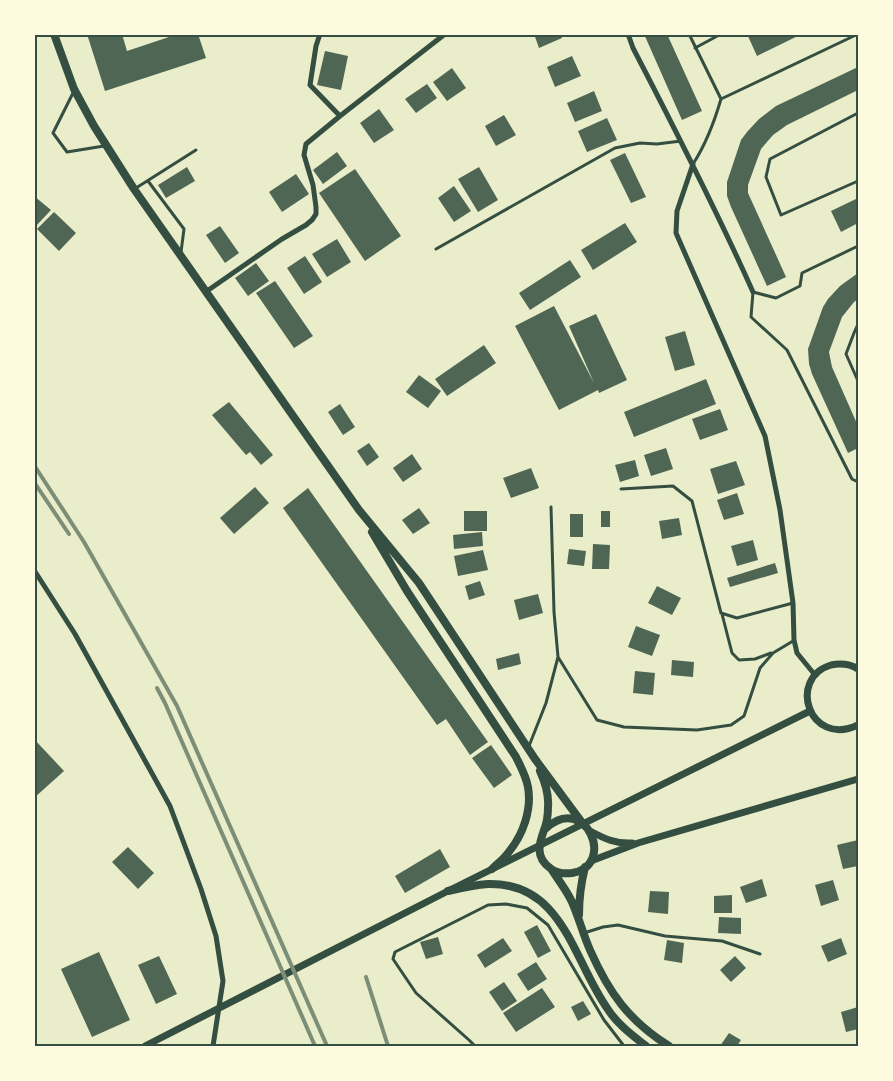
<svg xmlns="http://www.w3.org/2000/svg" width="893" height="1081" viewBox="0 0 893 1081" font-family="'PT Sans',sans-serif">
	<style>
		.building { fill: #4f6655 }
		.lines { fill: none; stroke-linecap: round; stroke-linejoin: round }
		.service { stroke: #344e41; stroke-width: 3 }
		.minor { stroke: #344e41; stroke-width: 5 }
		.tertiary { stroke: #344e41; stroke-width: 7 }
		.secondary { stroke: #344e41; stroke-width: 8 }
		.rail { stroke: #7c8e77; stroke-width: 4 }
		.neatline { fill: none; stroke: #344e41; stroke-width: 2 }
	</style>
	<rect width="100%" height="100%" fill="#e9edc9"/>
	<path class="building" d="M87,34H122L127,51L178,34H198L206,58L105,91Z
		M534,34H561L562,38L539,48Z
		M644,34H667L702,111L682,120Z
		M747,34H802L757,56Z
		M325,51L348,56L341,90L317,85Z
		M572,56L581,76L555,87L547,67Z
		M858,67V90L787,125L773,135L761,149L748,185V193L786,277L767,286L731,207L727,196V182L741,140L747,132L759,119L776,106Z
		M452,68L466,88L447,101L433,82Z
		M427,84L437,98L416,113L405,99Z
		M594,91L602,111L575,122L567,103Z
		M379,109L394,130L374,143L360,123Z
		M504,115L516,135L496,146L485,126Z
		M607,118L617,140L587,152L578,131Z
		M337,152L347,166L323,184L313,170Z
		M625,153L646,197L631,203L610,160Z
		M187,167L195,181L166,198L158,185Z
		M479,167L498,200L478,212L458,179Z
		M355,169L401,236L365,261L319,193Z
		M296,174L309,194L282,212L269,192Z
		M454,186L471,211L454,222L438,198Z
		M34,196L51,210L36,226L34,224Z
		M858,198V223L841,232L831,211Z
		M54,212L76,233L59,251L37,229Z
		M625,223L637,242L593,270L581,250Z
		M220,226L239,253L225,263L206,235Z
		M337,239L351,262L327,277L312,254Z
		M305,256L322,282L304,294L287,268Z
		M570,260L581,277L530,310L519,293Z
		M256,263L269,281L248,296L235,278Z
		M858,273V299L854,302L842,317L829,352L832,367L858,426V448L848,453L812,374L809,364L808,349L823,307L828,299L840,286Z
		M275,281L313,336L294,348L256,293Z
		M554,306L594,383L569,326L596,314L627,380L599,393L598,390L559,410L515,326Z
		M685,331L695,365L675,371L665,337Z
		M484,345L496,363L447,396L435,379Z
		M419,375L441,391L428,408L406,392Z
		M706,379L716,404L634,437L624,412Z
		M229,402L273,455L261,465L250,452L246,455L212,415Z
		M340,404L355,427L343,435L328,412Z
		M720,409L728,430L700,440L692,419Z
		M369,443L379,457L367,466L357,451Z
		M666,448L673,469L651,476L644,455Z
		M412,454L422,469L403,482L393,468Z
		M635,460L639,476L620,482L615,465Z
		M736,461L745,485L718,494L710,469Z
		M531,468L539,488L511,498L503,478Z
		M255,487L269,503L234,534L220,518Z
		M308,488L488,742L470,755L446,719L437,725L283,508Z
		M737,493L744,514L724,520L717,500Z
		M419,508L430,523L413,534L402,520Z
		M464,511H487V531H464Z
		M601,511H610V527H601Z
		M570,514H583V537H570Z
		M679,518L682,535L662,539L659,521Z
		M482,532L483,546L454,549L453,535Z
		M753,540L758,560L737,566L731,546Z
		M593,544L610,545L609,569H592Z
		M569,549L586,551L584,566L567,564Z
		M483,550L488,570L458,576L454,556Z
		M775,563L778,573L730,587L727,578Z
		M480,581L485,595L469,600L465,586Z
		M657,586L681,598L672,615L648,603Z
		M538,594L543,613L519,620L514,600Z
		M636,626L660,635L652,656L628,647Z
		M519,653L521,664L498,670L496,659Z
		M672,660L694,662L693,677L671,675Z
		M635,671L655,673L653,695L633,693Z
		M34,739L64,771L34,798Z
		M491,745L512,775L494,788L472,758Z
		M858,840V866L843,869L837,845Z
		M128,847L154,873L138,889L112,862Z
		M440,849L450,867L405,893L395,876Z
		M762,879L767,896L746,903L740,887Z
		M833,880L839,900L821,906L815,885Z
		M650,891L669,892L668,914L648,912Z
		M732,895V913H714V896Z
		M719,917L741,918V934L718,933Z
		M537,925L551,951L538,958L524,932Z
		M438,937L443,954L426,959L420,942Z
		M503,938L512,951L485,968L477,955Z
		M841,938L847,954L828,962L821,946Z
		M667,940L684,943L682,963L664,960Z
		M99,952L130,1020L92,1037L61,969Z
		M159,956L177,994L156,1004L138,965Z
		M735,956L746,968L731,982L720,970Z
		M536,962L547,979L528,991L517,974Z
		M504,982L517,1001L502,1011L489,992Z
		M542,988L555,1007L516,1032L503,1013Z
		M583,1001L591,1014L578,1021L571,1007Z
		M858,1007V1029L846,1032L841,1012Z
		M729,1033L741,1040L737,1046H720Z"/>
	<g class="lines">
		<path class="service" d="M689,34L721,99C714,123 706,144 693,164
			M695,48L721,34
			M74,91L53,133L67,152L104,146
			M721,99L858,34
			M858,113L770,159L766,177L781,215L858,181
			M148,181L184,229L181,252
			M136,188L196,150
			M858,246L802,273L800,286L776,298L753,292L751,317L787,350L852,479L858,482
			M436,249L615,148L640,143L657,144L681,141
			M858,324L854,333L846,354L858,381
			M621,489L673,486L692,501L721,613L737,618L793,603
			M722,614L732,653L739,660L755,659L771,653
			M558,657L597,720L624,727L697,730L731,725L744,716L760,668L773,653L793,641
			M529,746L546,703L558,657L554,612L551,507
			M584,933L603,927L618,925L665,936L722,941L760,954
			M475,1046L469,1040L416,993L393,959L395,952L488,905L506,904L527,908L548,925L604,1020L624,1046"/>
		<path class="minor" d="M320,34L316,46L310,85L340,116
			M628,34L633,48C675,129 716,209 753,292
			M693,164L677,211L676,233L765,436L780,510L793,603L794,640L797,653L815,675
			M207,291L282,239L306,225L312,220L316,214V207L313,185L304,155L306,144L340,116L445,34
			M34,570L75,634L170,806L201,889L216,936L223,981L213,1046"/>
		<path class="tertiary" d="M858,669C850,664 841,663 831,665C787,678 809,748 858,725
			M590,831C605,839 616,844 632,843
			M591,861L638,843L858,779
			M145,1046L448,891L810,711"/>
		<path class="secondary" d="M54,34L74,89L94,126L134,189L359,510L419,583L535,759L583,824
			M372,532L407,591L516,757C521,767 526,776 528,787C532,810 523,835 508,853C504,859 497,864 492,869
			M540,771C545,782 549,795 548,807C548,814 547,823 544,830C539,844 535,857 550,868C556,873 564,874 572,873C617,866 586,791 545,829
			M552,870C559,881 567,891 572,902C579,918 583,934 590,950C609,993 629,1021 669,1046
			M448,891C461,888 474,885 488,884C563,882 573,960 607,1008C617,1024 632,1035 646,1046
			M579,915C579,898 581,883 585,867"/>
		<path class="rail" d="M34,465L84,542L177,706L327,1046
			M34,482L69,534
			M157,688L165,703L315,1046
			M366,977L388,1046"/>
	</g>
	<rect width="893" height="1081" fill="none" stroke="#fefae0" stroke-width="72"/>
	<rect x="36" y="36" width="821" height="1009" class="neatline"/>
</svg>
